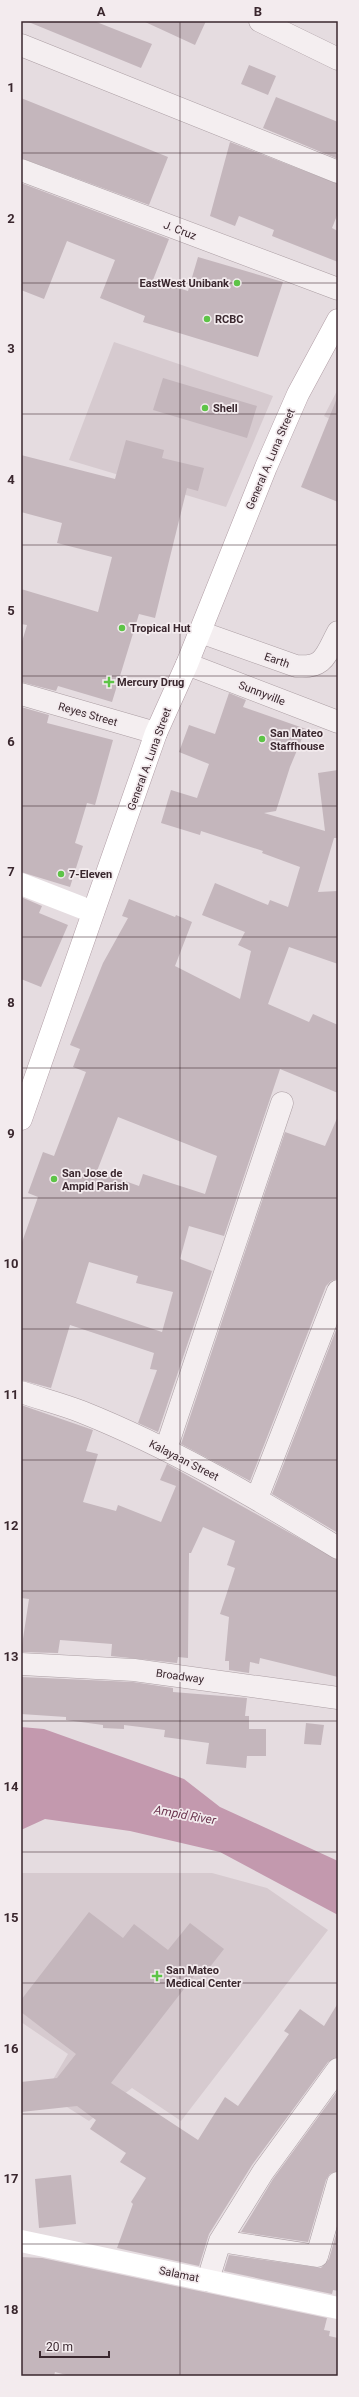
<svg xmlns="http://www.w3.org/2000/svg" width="359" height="2397" viewBox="0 0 359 2397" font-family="Roboto,sans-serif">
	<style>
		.built { fill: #d6cacf }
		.water { fill: #c399ae }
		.building { fill: #c4b6bc; fill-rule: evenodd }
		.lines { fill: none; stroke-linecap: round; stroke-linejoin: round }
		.street-casing { stroke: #ab9ea3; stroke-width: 23 }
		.primary-casing { stroke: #b09ca4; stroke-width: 23 }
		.street { stroke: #f4eef0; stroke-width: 22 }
		.secondary { stroke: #fff; stroke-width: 22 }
		.primary { stroke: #fff; stroke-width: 22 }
		.grid { fill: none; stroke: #3a272e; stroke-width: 1; stroke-opacity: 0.55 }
		.poi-dot { fill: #5dc447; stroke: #f3ebee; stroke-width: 1.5 }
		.labels { text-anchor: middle; stroke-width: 3.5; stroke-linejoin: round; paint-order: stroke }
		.street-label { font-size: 11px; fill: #3a272e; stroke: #f3ebee }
		.poi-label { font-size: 11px; font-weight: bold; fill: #3a272e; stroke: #f3ebee; text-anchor: start }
		.water-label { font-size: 12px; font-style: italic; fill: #6b344e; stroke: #f3ebee }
		.neatline { fill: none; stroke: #3a272e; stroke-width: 1.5 }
		.grid-label { font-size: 13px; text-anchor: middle; font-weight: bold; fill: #3a272e }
	</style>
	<rect width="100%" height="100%" fill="#e5dce0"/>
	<path class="built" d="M114,342L273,396L226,507L69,460Z
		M338,389V423L324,416Z
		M21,1873H212L267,1888L328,1930L181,2121L132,2088L89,2121L45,2093L68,2054L21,2022Z"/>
	<path class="water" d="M21,1727L44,1729L184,1779L220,1807L338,1861V1915L220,1852L130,1831L45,1819L21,1830Z"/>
	<path class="building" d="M26,21H94L152,44L141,68Z
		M143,21H206L195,45Z
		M249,65L276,76L268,95L241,84Z
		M276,97L338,122V159L263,128Z
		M21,98L168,157L149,205L21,158Z
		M230,142L338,184V213L332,228L338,231V262L272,236L274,230L239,216L235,226L210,216Z
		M21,183L169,239L153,280L188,291L198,257L283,282L258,357L143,322L145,316L100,298L115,260L67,241L44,299L21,290Z
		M163,378L257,406L247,438L153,410Z
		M337,398H338V502L301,487Z
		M126,440L164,450L162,458L204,468L198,491L187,488L155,618L139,614L112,702L58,686L56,691L21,682V645L27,625L21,624V589L98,612L112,557L57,543L62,523L21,512V455L115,479Z
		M229,693L246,700L243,707L306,729L290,767L276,811L264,813L325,831L318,773L338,770V838H334L318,892L338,891V964L289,947L268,1004L309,1022L313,1014L338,1025V1093L280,1069L224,1236L189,1226L180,1259L212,1271L158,1432L138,1423L157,1370L150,1369L154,1353L70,1325L51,1388L21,1380V1245L38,1197L28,1193L43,1152L54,1156L86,1072L73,1067L80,1049L70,1045L103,963L128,918L122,916L129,899L175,917L176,915L192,922L175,966L240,999L251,951L238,945L245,932L202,915L215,883L268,905L270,900L288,907L300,867L262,853L263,851L201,831L200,835L161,823L171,790L197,798L209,764L179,752L189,725L215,734ZM118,1117L217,1156L205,1194L143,1174L139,1186L97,1171ZM89,1262L138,1276L136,1283L173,1292L162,1332L76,1303Z
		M21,707L49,715L47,723L113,740L95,805L87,803L75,843L83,846L70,887L21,872Z
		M21,897L42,906L39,913L68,925L41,987L21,979Z
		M338,1116V1279L331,1281L326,1286L250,1481L181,1444L285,1132L325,1146Z
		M338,1325V1533L272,1494Z
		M21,1405L93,1430L86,1451L98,1454L83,1502L116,1511L118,1505L161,1522L176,1486L160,1480L167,1464L338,1560V1677L260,1658L259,1664L250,1662L249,1673L229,1670V1661H225L229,1617L220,1614L235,1568L227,1565L235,1541L203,1527L191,1553H189L188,1658L178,1657L177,1663L111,1656L112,1644L60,1640L58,1653L21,1652L29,1599L21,1598Z
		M21,1677L133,1682L173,1688V1692L247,1698L245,1716H249V1729H266V1756H247L246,1768L206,1764L209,1743L164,1737L165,1730L124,1725V1729L103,1728V1725L66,1720V1717L21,1714Z
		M306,1723L324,1725L321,1745L304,1744Z
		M89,1912L123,1938L134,1924L168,1950L190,1923L224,1949L206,1972L201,1967L111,2083L198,2140L225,2097L238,2106L289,2034L284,2031L300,2009L324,2026L338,2003V2057L328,2062L252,2165L209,2234L199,2266L117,2248L133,2204L131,2202L146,2178L120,2162L126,2153L90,2129L96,2120L77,2106L21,2112V2082L57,2078L76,2054L21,2012V2000Z
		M338,2090V2171L330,2174L326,2180L308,2242L241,2232L273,2179Z
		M71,2175L76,2224L39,2228L35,2179Z
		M338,2228V2291L333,2290L332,2294L224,2271L229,2255L321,2268L329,2259Z
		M21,2257L42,2258L327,2318L324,2330L330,2331L329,2336L338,2338V2376H70L55,2372L54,2376H21Z"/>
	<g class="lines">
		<g class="street-casing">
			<path id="street" d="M260,21L338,59
				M21,45L338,172
				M21,170L338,289
				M200,632L296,666C325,669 326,654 338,632
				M187,664L338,722
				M21,694L156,733
				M21,1392C41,1399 62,1404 82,1412C172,1448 255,1497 338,1548
				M166,1449L282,1103
				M257,1498L338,1291
				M21,1664L134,1670L338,1698
				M338,2069L263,2172L220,2241L317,2256L338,2183
				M208,2280L220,2241"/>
		</g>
		<g class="primary-casing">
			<path id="primary" d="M21,1119L156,733L187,664L266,467L298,394L338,320"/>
		</g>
		<use href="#street" class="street"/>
		<path class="secondary" d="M21,884L93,912
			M21,2241L338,2308"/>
		<use href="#primary" class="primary"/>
	</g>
	<path class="grid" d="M180,21V2376M21,153H338M21,283H338M21,414H338M21,545H338M21,676H338M21,806H338M21,937H338M21,1068H338M21,1198H338M21,1329H338M21,1460H338M21,1591H338M21,1721H338M21,1852H338M21,1983H338M21,2114H338M21,2244H338"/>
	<g class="poi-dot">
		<circle cx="237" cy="283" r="4"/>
		<circle cx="207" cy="319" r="4"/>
		<circle cx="205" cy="408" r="4"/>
		<circle cx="122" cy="628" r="4"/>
		<path d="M107 676h4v4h4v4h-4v4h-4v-4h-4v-4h4z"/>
		<circle cx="262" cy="739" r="4"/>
		<circle cx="61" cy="874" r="4"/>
		<circle cx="54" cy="1179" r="4"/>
		<path d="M155 1970h4v4h4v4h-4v4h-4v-4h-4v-4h4z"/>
	</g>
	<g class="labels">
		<g class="street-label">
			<text transform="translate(180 230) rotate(21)" y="4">J. Cruz</text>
			<text transform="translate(270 459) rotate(-67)" y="4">General A. Luna Street</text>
			<text transform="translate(277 660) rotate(19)" y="4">Earth</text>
			<text transform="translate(262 693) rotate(21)" y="4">Sunnyville</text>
			<text transform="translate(88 714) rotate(16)" y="4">Reyes Street</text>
			<text transform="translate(149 759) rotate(-70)" y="4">General A. Luna Street</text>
			<text transform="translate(184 1460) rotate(27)" y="4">Kalayaan Street</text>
			<text transform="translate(180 1676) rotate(8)" y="4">Broadway</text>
			<text transform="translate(179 2274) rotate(12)" y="4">Salamat</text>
		</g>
		<g class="poi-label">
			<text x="229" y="287" text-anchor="end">EastWest Unibank</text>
			<text x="215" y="323">RCBC</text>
			<text x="213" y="412">Shell</text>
			<text x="130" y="632">Tropical Hut</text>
			<text x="117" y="686">Mercury Drug</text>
			<text x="270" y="737">San Mateo<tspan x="270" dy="13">Staffhouse</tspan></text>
			<text x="69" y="878">7-Eleven</text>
			<text x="62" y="1177">San Jose de<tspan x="62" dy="13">Ampid Parish</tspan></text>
			<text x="166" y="1974">San Mateo<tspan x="166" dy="13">Medical Center</tspan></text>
		</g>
		<g class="water-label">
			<text transform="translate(185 1815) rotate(10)" y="4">Ampid River</text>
		</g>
	</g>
	<rect width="359" height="2397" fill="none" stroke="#f3ebee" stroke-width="44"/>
	<path d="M40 2351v6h69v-6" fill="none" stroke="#3a272e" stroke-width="2"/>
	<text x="46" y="2351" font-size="12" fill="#3a272e" stroke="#f3ebee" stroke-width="3" paint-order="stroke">20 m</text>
	<rect x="22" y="22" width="315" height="2353" class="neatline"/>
	<g class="grid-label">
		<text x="101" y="16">A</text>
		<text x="258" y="16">B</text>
		<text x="11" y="92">1</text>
		<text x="11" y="223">2</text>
		<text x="11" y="353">3</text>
		<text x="11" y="484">4</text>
		<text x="11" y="615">5</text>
		<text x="11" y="746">6</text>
		<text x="11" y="876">7</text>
		<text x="11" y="1007">8</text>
		<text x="11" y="1138">9</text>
		<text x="11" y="1268">10</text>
		<text x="11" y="1399">11</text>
		<text x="11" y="1530">12</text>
		<text x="11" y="1661">13</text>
		<text x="11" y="1791">14</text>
		<text x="11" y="1922">15</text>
		<text x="11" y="2053">16</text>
		<text x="11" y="2183">17</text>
		<text x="11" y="2314">18</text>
	</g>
</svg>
